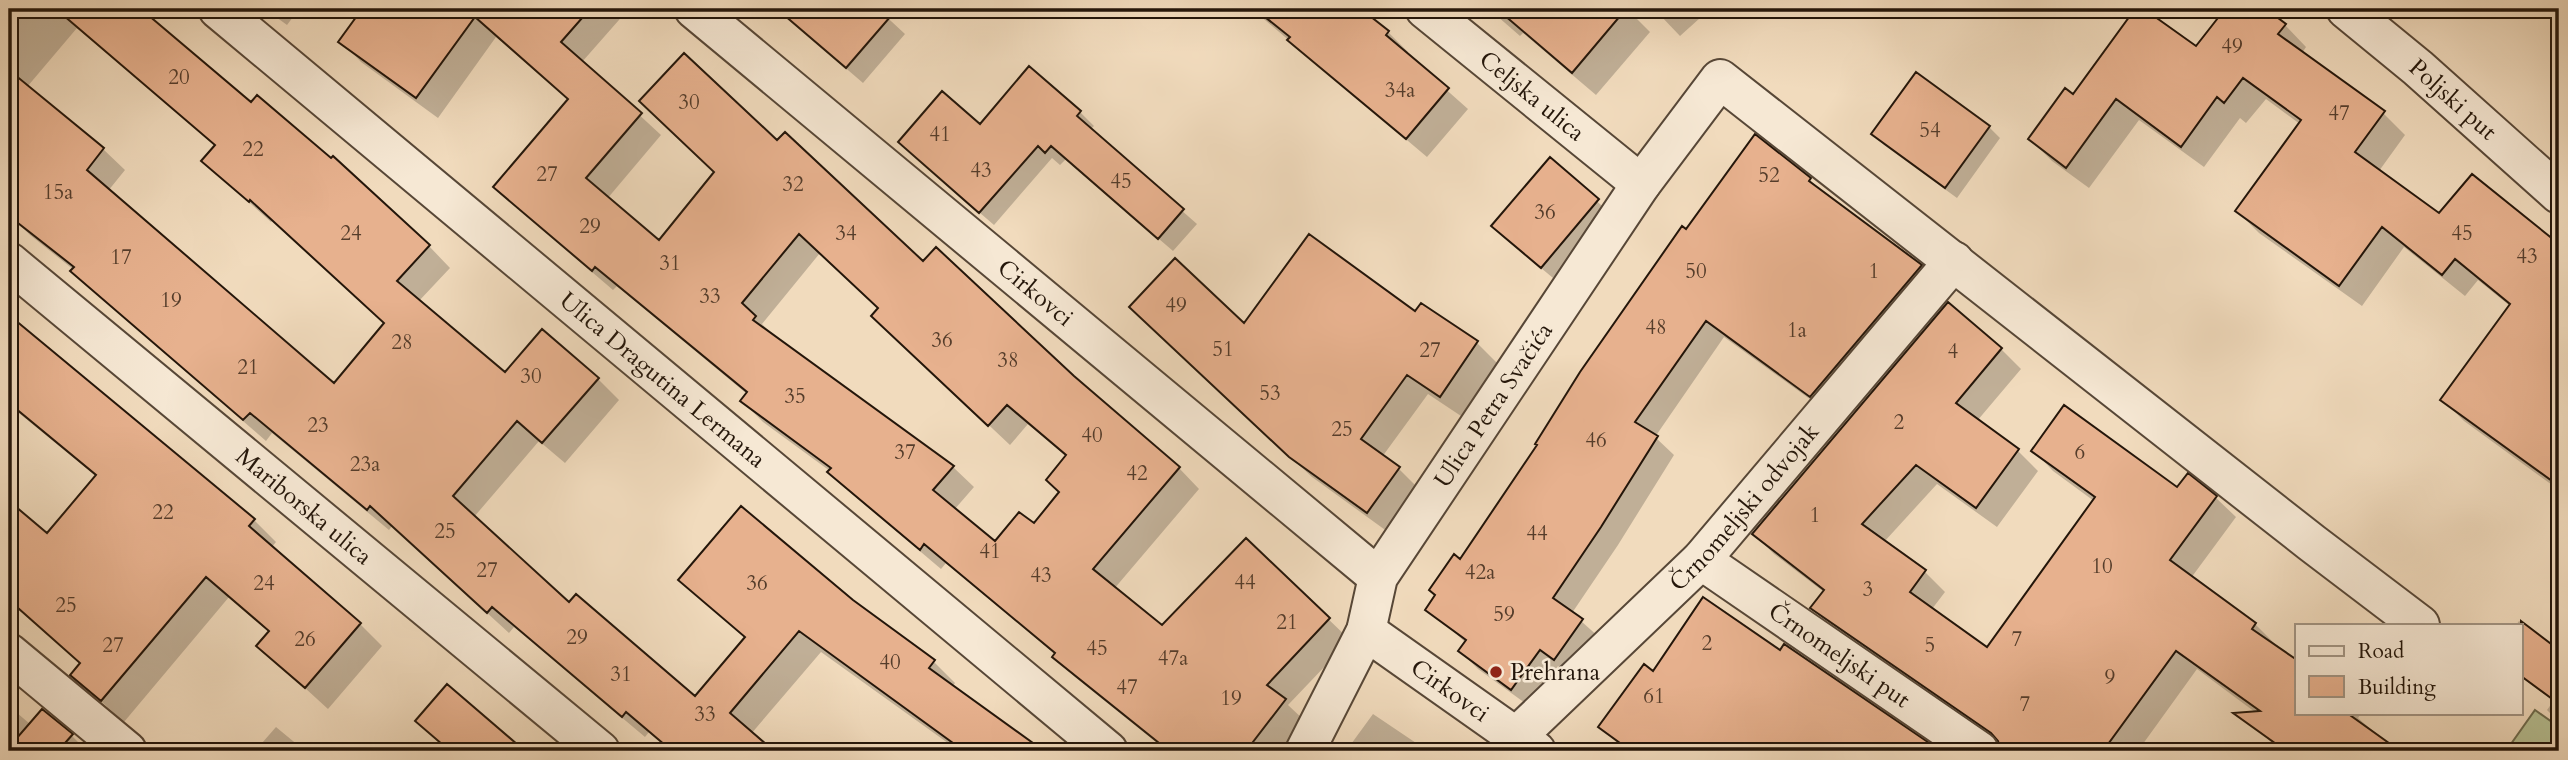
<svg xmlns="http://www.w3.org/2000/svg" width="2568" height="760" viewBox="0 0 2568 760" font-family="Cardo,serif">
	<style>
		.green { fill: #b7c194; stroke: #6e6c4f; stroke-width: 2 }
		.shadow { fill: #0003; fill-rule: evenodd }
		.building { fill: #e7b18e; stroke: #24160a; stroke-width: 2; fill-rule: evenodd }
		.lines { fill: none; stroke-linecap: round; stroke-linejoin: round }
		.minor-casing { stroke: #574737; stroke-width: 42 }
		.minor { stroke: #f6e8d4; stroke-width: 38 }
		.poi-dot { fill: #8f2418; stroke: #f6e8d4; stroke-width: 2.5 }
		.labels { text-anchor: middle; stroke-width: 5; stroke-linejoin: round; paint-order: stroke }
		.number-label { font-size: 21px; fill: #553d2b }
		.street-label { font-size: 24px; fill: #24160a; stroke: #f6e8d4 }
		.poi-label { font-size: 24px; fill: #24160a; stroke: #f6e8d4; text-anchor: start }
	</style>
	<rect width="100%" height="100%" fill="#f1dbbd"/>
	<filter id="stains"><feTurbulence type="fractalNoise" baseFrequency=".00286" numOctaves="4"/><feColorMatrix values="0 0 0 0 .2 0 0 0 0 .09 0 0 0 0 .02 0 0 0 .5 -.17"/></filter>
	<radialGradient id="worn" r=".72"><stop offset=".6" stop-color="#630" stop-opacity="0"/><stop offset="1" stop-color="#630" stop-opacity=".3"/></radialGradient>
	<path class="green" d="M2535,710L2559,727V751H2506Z"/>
	<path class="shadow" d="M9,9H138L251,104L429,246L450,268L418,302L505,374L598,379L619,400L565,463L539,441L474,517L569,604L695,698L746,639L680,580L852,602L934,662L955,683L952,687L1041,751H959L821,652L751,734L771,751H671L649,732L645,737L514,627L509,633L392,526L389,530L272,433L266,441L94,292L74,270L30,235L9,214L12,209L9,207ZM77,28L216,146L203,161L271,222L273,220L386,324L334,385L108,191L125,170L103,149L27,87Z
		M265,9H299L287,25Z
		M364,9H622L626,12L582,62L661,135L607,199L659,242L777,143L923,264L1073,377L1179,468L1199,489L1114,589L1163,628L1246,540L1350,640L1288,705L1305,721L1282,751H1167L1075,677L1055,657L1056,655L946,563L941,569L850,492L830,471L763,422L742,401L747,394L617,286L613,290L516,207L495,187L569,100L496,37L438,118L361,62L341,41ZM820,253L880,309L894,336L1010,445L1028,424L1067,457L1061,493L1034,526L995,544L954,510L974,487L953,467L777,339L762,324Z
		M777,9H878L905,34L863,83Z
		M1252,9H1359L1388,32L1408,52L1406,54L1468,109L1427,157Z
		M1489,9H1627L1650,32L1596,95L1523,33L1520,36Z
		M1657,9H1710L1680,36L1659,14Z
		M2137,9H2141L2196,48L2228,9H2263L2285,25L2306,47L2302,53L2383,113L2405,135L2379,171L2440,216L2472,176L2559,247V490L2464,421L2442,399L2510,306L2478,280L2465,296L2404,247L2362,306L2259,233L2237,211L2300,124L2266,99L2246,123L2240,118L2204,167L2139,120L2089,188L2052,161L2030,139L2074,96Z
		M1029,69L1080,112L1094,126L1090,130L1197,224L1173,251L1066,159L1060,165L1052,158L994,225L914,156L980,126Z
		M1989,127L2000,138L1957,198L1884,145L1873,133Z
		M1755,137L1810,180L1828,198L1921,266L1938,284L1829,413L1724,337L1655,437L1674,455L1618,545L1572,613L1600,638L1572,676L1558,666L1529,706L1478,669L1460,651L1466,643L1439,618L1687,231Z
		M1550,160L1609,212L1553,278L1504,237Z
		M1415,314L1477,343L1497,363L1461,416L1428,394L1382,457L1399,469L1419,489L1388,532L1312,477L1152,328L1244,325Z
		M9,317L254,520L276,542L271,548L360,624L382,646L328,709L259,646L270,633L229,597L124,722L72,675L81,664L14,605L9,609V503L47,535L97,477L9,405Z
		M2001,349L2021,369L1977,421L2018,451L2038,471L1997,527L1937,484L1884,542L1925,572L1945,592L1932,609L1987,649L2094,501L2053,471L2033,450L2178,490L2215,497L2236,517L2191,578L2255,624L2275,644L2273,647L2297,713H2358L2360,715L2358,718L2396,751H2281L2252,725L2259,715L2197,669L2140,748L2145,751H2002L2001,744L1832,628L1812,608L1824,592L1774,554L1754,534Z
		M2519,621L2559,652V673L2544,694L2521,677V625H2516Z
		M1785,646L1938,751H1626L1600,727L1653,673L1780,652Z
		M447,686L524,751H449L417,721Z
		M2559,693V722L2547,710Z
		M9,706L30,724L71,735L87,751H9Z
		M1373,714L1428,751H1346Z
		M276,727L305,751H255Z"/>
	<path class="building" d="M56,9H141L251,102L257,95L331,158L333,156L430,245L397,281L505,372L542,329L599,378L542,443L517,421L453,496L569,602L576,594L695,696L745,637L678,580L741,506L853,600L935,660L929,668L1044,751H964L799,631L730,713L774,751H672L626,712L622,717L492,607L487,613L370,506L367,510L250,413L243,420L70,271L74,267L9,216V70L104,148L87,170L334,383L384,323L250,200L249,202L201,161L215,145Z
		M362,9H590L561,42L642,113L586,178L659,240L714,172L639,101L684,53L777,140L785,132L923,261L936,247L1074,376L1180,467L1093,569L1162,625L1246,538L1330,618L1267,685L1286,699L1246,751H1169L1052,657L1055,653L924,544L920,550L827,472L831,468L740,401L747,392L595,267L592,271L493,187L568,99L475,17L416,98L338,42ZM799,234L878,308L871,316L988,426L1007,405L1066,455L1046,480L1059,492L1034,523L1019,512L995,541L933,490L954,466L753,320L756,316L742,303Z
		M777,9H897L846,68Z
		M1255,9H1361L1389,31L1386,35L1449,88L1406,139L1287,40L1290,37Z
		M1497,9H1626L1572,73Z
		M2135,9H2144L2196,46L2225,9H2266L2286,24L2278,34L2385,111L2355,152L2439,213L2472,174L2559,244V486L2440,400L2510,304L2455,259L2442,275L2382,227L2339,286L2235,211L2301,120L2243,78L2224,103L2217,97L2181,147L2116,99L2066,168L2028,139L2065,88L2073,94Z
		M1029,66L1081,111L1077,116L1184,209L1158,239L1051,146L1045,153L1038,146L979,213L898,142L942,91L980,124Z
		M1916,72L1990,126L1945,188L1871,134Z
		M1755,134L1811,178L1809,181L1922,265L1810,397L1706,321L1635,422L1658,436L1601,527L1553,598L1583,619L1554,660L1540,650L1511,690L1458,651L1466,640L1425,610L1435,595L1429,590L1454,554L1460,559L1537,445L1535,444L1580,372L1682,226L1686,229Z
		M1550,157L1599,199L1541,268L1491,226Z
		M1309,234L1415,311L1421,303L1478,341L1440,397L1407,375L1361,439L1400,467L1367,513L1289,457L1129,307L1175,258L1244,323Z
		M1948,302L2002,348L1956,403L2019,449L1976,508L1916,465L1862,524L1926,570L1910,592L1987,647L2095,497L2031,451L2064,405L2177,487L2188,473L2217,496L2170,560L2256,623L2252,629L2297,660V713H2347L2400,751H2286L2233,713L2260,711L2176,651L2103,751H2001L1998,741L1991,733L1810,608L1824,590L1752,534Z
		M9,315L255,519L249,526L361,623L305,688L256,646L269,631L206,577L101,701L70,675L80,663L9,600V501L47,533L96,475L9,403Z
		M1703,597L1780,650L1784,644L1941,751H1631L1598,727L1644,664L1653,671Z
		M2521,621L2559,650V704L2521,676Z
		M447,684L525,751H450L415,721Z
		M42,709L73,734L58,751H9V747Z"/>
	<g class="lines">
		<g class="minor-casing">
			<g id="minor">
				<path id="s1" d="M218,9L1108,751"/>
				<path id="s2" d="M694,9L1378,577"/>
				<path id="s3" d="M1425,9L1641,184"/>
				<path id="s4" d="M2346,9L2418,68L2559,194"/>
				<path id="s5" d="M9,262L600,751"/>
				<path id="s6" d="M1701,560L1979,751"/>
				<path id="s7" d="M1366,631L1536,751"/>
				<path d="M9,653L127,751"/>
				<path id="s8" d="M1516,737L1701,560L1954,261"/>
				<path id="s9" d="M1305,751L1366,631L1378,577L1641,184L1720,79L2312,543L2420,625"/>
			</g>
		</g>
		<use href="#minor" class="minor"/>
	</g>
	<circle class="poi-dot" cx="1496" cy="672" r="7"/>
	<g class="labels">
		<g class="number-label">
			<text x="2232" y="53">49</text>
			<text x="179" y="84">20</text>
			<text x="1400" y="97">34a</text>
			<text x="689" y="109">30</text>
			<text x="2339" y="120">47</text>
			<text x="1930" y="137">54</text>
			<text x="940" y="141">41</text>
			<text x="253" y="156">22</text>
			<text x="981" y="177">43</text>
			<text x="547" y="181">27</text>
			<text x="1769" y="182">52</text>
			<text x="1121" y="188">45</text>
			<text x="793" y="191">32</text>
			<text x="58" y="199">15a</text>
			<text x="1545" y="219">36</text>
			<text x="590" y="233">29</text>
			<text x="351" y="240">24</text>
			<text x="846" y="240">34</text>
			<text x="2462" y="240">45</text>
			<text x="2527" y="263">43</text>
			<text x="121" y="264">17</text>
			<text x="670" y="270">31</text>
			<text x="1696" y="278">50</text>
			<text x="1874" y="278">1</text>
			<text x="710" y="303">33</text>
			<text x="171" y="307">19</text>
			<text x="1176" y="312">49</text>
			<text x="1656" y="334">48</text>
			<text x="1797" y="337">1a</text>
			<text x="942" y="347">36</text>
			<text x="402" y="349">28</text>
			<text x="1223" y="356">51</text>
			<text x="1430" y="357">27</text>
			<text x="1953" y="358">4</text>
			<text x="1008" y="367">38</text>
			<text x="248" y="374">21</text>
			<text x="531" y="383">30</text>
			<text x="1270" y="400">53</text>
			<text x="795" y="403">35</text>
			<text x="1899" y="429">2</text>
			<text x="318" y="432">23</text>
			<text x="1342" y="436">25</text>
			<text x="1092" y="442">40</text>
			<text x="1596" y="447">46</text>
			<text x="905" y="459">37</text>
			<text x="2080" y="459">6</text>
			<text x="365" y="471">23a</text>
			<text x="1137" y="480">42</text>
			<text x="163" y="519">22</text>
			<text x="1815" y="522">1</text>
			<text x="445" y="538">25</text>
			<text x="1537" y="540">44</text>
			<text x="990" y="558">41</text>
			<text x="2102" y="573">10</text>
			<text x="487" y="577">27</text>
			<text x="1480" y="579">42a</text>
			<text x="1041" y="582">43</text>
			<text x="1245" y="589">44</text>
			<text x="264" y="590">24</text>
			<text x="757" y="590">36</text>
			<text x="1868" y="596">3</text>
			<text x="66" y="612">25</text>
			<text x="1504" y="621">59</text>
			<text x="1287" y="629">21</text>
			<text x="577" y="644">29</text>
			<text x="305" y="646">26</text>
			<text x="2017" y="646">7</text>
			<text x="1707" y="650">2</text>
			<text x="113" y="652">27</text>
			<text x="1930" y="652">5</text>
			<text x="1097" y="655">45</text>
			<text x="1173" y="665">47a</text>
			<text x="890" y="669">40</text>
			<text x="621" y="681">31</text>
			<text x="2110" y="684">9</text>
			<text x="1127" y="694">47</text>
			<text x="1654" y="703">61</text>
			<text x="1231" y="705">19</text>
			<text x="2025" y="711">7</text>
			<text x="705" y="721">33</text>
		</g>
		<g class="street-label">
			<text dy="8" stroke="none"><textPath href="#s3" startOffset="138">Celjska ulica</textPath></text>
			<text dy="8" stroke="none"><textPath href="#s4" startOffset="140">Poljski put</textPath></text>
			<text dy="8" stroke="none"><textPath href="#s2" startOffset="444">Cirkovci</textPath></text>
			<text dy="8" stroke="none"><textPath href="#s1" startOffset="579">Ulica Dragutina Lermana</textPath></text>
			<text dy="8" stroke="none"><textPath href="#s9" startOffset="397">Ulica Petra Svačića</textPath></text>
			<text dy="8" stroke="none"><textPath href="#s8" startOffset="324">Črnomeljski odvojak</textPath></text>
			<text dy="8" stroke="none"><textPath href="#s5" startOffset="383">Mariborska ulica</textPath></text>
			<text dy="8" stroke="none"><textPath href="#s6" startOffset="168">Črnomeljski put</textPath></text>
			<text dy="8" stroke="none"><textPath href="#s7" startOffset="103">Cirkovci</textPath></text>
		</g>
		<g class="poi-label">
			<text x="1510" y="680">Prehrana</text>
		</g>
	</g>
	<rect width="2568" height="760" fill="none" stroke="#f1dbbd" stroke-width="35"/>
	<rect x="10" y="10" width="2547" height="739" fill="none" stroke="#24160a" stroke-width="3.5"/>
	<rect x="18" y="18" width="2533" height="725" fill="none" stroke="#24160a" stroke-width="2"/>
	<rect x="2295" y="624" width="228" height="91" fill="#f6e8d4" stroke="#a29483" stroke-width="2"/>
	<rect x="2309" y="646" width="35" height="10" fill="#f6e8d4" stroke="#a29483" stroke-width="2"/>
	<text x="2358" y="658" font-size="21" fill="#24160a">Road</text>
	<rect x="2309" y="676" width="35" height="21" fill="#e7b18e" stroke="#a29483" stroke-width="2"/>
	<text x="2358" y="694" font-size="21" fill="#24160a">Building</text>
	<rect width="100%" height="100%" filter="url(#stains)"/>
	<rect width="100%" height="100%" fill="url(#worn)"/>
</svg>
